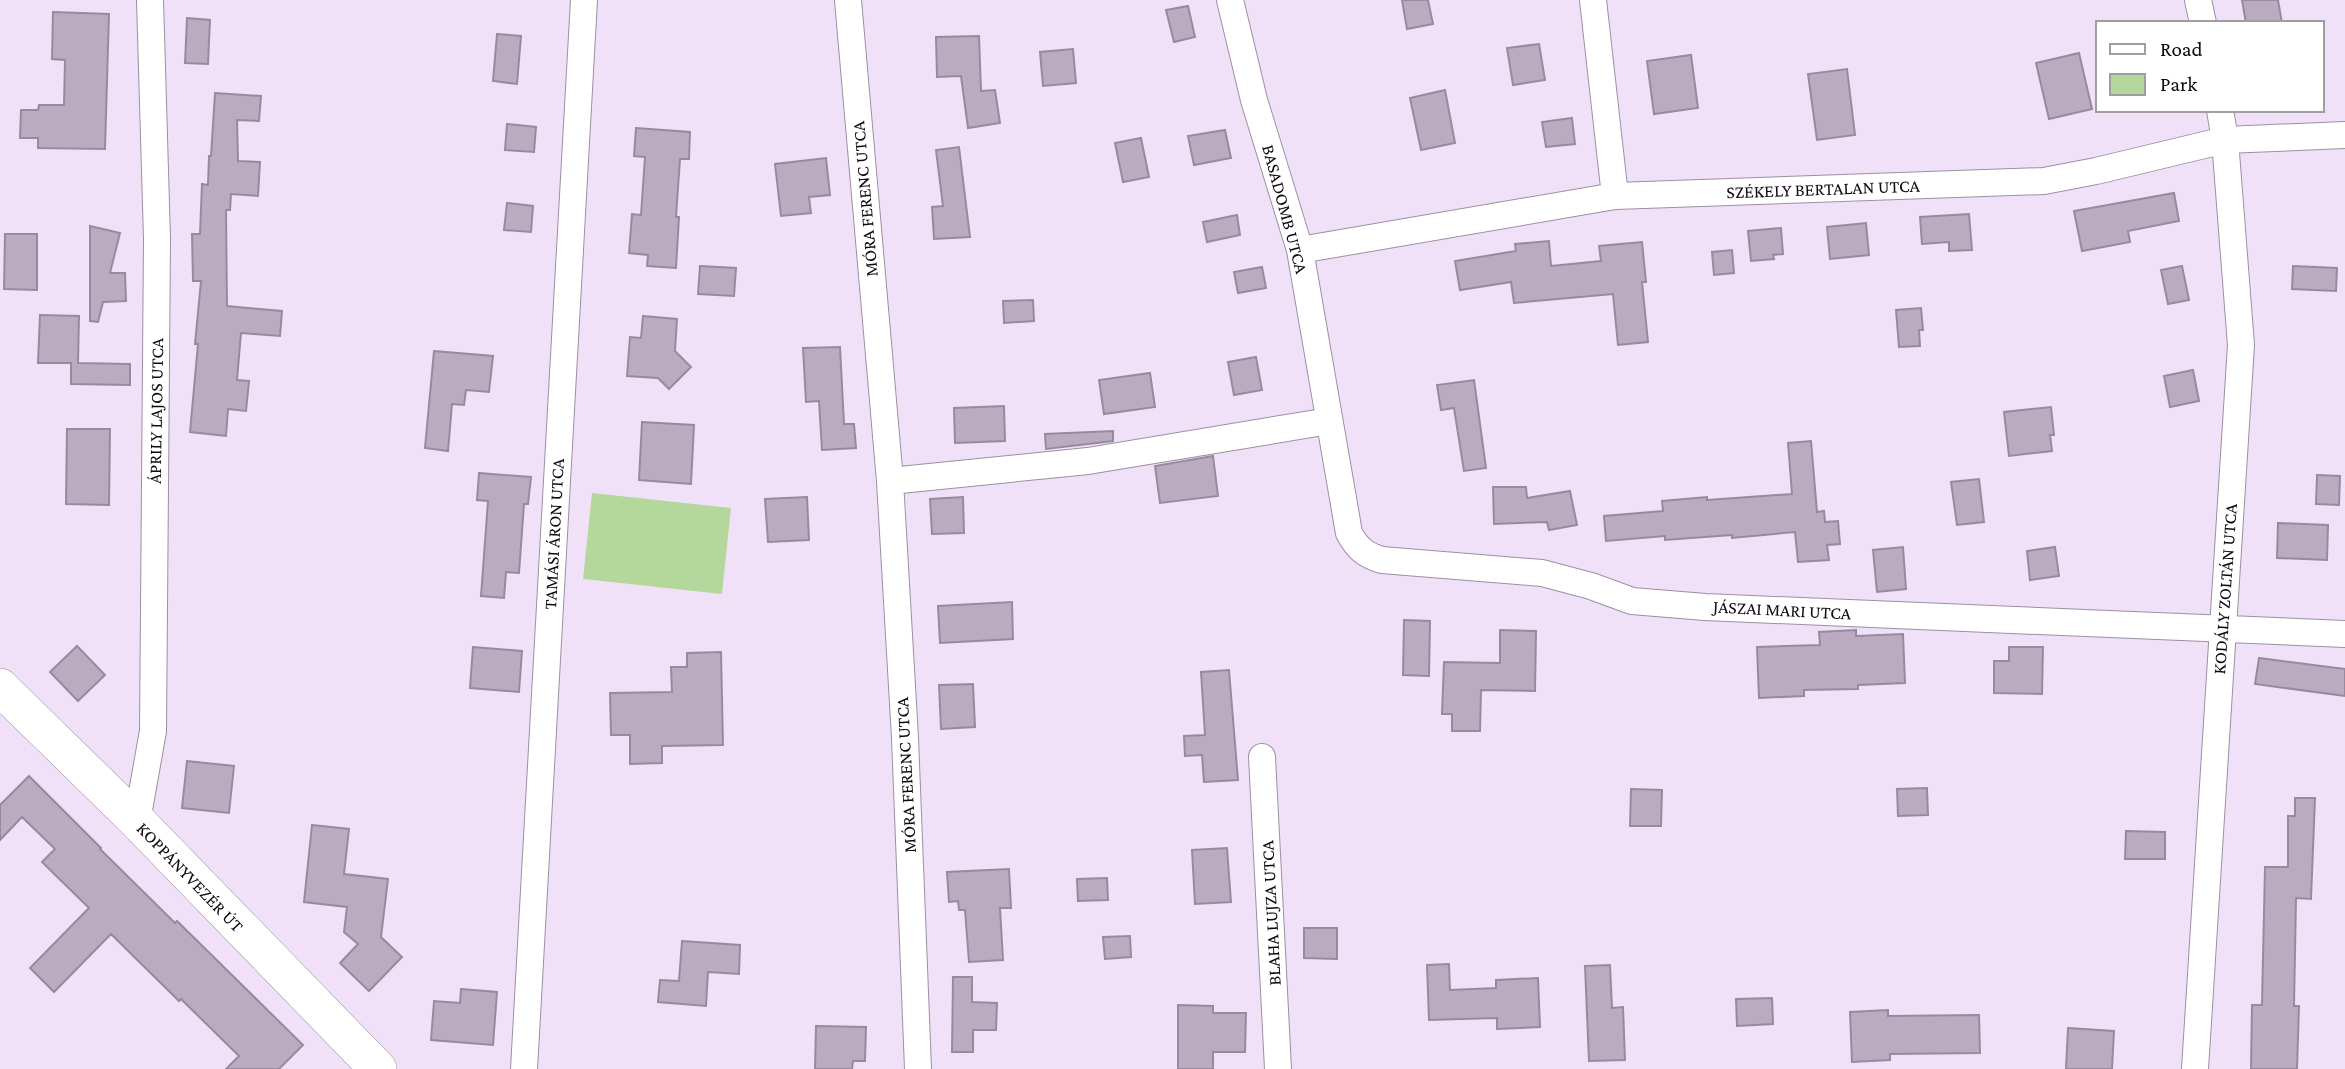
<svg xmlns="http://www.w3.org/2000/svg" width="2345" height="1069" viewBox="0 0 2345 1069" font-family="'Crimson Pro',serif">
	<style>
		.green { fill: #b4d89c }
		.building { fill: #baabc0; stroke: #988a9e; stroke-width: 2 }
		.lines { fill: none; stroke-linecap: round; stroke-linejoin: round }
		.street-casing { stroke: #9d8fa3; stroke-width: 28 }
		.secondary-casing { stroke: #9d8fa3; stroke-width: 38 }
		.street { stroke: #fff; stroke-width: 26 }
		.secondary { stroke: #fff; stroke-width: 37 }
		.labels { text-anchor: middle; stroke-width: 5; stroke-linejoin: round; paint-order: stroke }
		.street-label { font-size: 18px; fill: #0e0910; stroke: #fff }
	</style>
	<rect width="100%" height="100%" fill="#f1e1f8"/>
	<path class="green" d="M592,493L731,508L722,594L583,579Z"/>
	<path class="building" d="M1402,0H1428L1433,24L1407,29Z
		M2242,0H2278L2282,23H2246Z
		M1188,6L1195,37L1174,42L1166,10Z
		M53,12L109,14L105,149L38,148V138H20L21,110H38L39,105H64L65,60L52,59Z
		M187,18L210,20L208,64L185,63Z
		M497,34L521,36L517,84L493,81Z
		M979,36L981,91L995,90L1000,123L968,128L961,76L937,77L936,37Z
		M1539,44L1545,80L1513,85L1507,48Z
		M1073,49L1076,83L1043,86L1040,52Z
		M2079,53L2092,109L2049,119L2036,63Z
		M1691,55L1698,108L1654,114L1647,61Z
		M1847,69L1855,135L1817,140L1808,74Z
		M1445,90L1455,143L1421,150L1410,98Z
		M215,93L261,96L259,121L237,120L238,161L260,162L258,196L231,194L230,210H226L227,306L282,311L280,336L241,333L237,380L249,381L246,411L228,409L226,436L190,432L198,344H195L201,281H193L192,234H200L202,184L208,185L209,156H211Z
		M1572,118L1575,144L1546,147L1542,122Z
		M507,124L536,127L534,152L505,150Z
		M636,128L690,132L689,159H680L676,217H679L676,268L647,266L648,255L629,253L632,214L641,215L645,157L634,156Z
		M1225,130L1231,158L1194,165L1188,136Z
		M1141,138L1149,177L1123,182L1115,143Z
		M959,147L970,237L934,239L932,207L943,206L936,150Z
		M826,158L830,195L809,197L811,213L781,216L775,164Z
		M2174,193L2179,221L2128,231L2130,242L2082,251L2074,211Z
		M507,203L533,206L531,232L504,230Z
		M1969,214L1972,250L1949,251V242L1922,244L1920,217Z
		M1237,215L1240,235L1207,242L1203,222Z
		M1866,223L1869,255L1830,259L1827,227Z
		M90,226L120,233L110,273H125L126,301L103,302L98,322L90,321Z
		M1781,228L1783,254L1773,255L1774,259L1751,261L1748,231Z
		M5,234H37V290L4,289Z
		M1549,241L1551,266L1601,261L1599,246L1642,242L1646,282H1642L1648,342L1618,345L1613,294L1514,303L1511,282L1460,290L1455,261L1516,251L1515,244Z
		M1732,250L1734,273L1714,275L1712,252Z
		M700,266L736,268L734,296L698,294Z
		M2182,266L2189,300L2168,304L2161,270Z
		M2293,266L2337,268L2336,291L2292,289Z
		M1262,267L1266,288L1238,293L1234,272Z
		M1033,300L1034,321L1004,323L1003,301Z
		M1921,308L1923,330H1919L1920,346L1899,347L1896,310Z
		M40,315L79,316L78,363L130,364V385L71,384V363H38Z
		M643,316L677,319L675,351L691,367L669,389L658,378L627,376L630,337L641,338Z
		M840,347L844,424H854L856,448L822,450L819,401L806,402L803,348Z
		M434,351L493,356L489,392L466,390L464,405L452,404L448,451L425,448Z
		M1256,357L1262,390L1234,395L1228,362Z
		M2193,370L2199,401L2170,407L2164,376Z
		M1150,373L1155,407L1104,414L1099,380Z
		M1474,380L1486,468L1464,471L1454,408L1441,410L1437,385Z
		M1004,406L1005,441L955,443L954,408Z
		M2051,407L2054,435H2050L2052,451L2009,456L2004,412Z
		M642,422L694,425L691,484L639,480Z
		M67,429H110L109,505L66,504Z
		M1113,431V441L1046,449L1045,434Z
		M1811,441L1817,512L1824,511L1825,522L1838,521L1840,544L1827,545L1829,560L1798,562L1795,532L1732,538V535L1665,540V536L1606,541L1604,516L1663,511L1662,501L1707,497V500L1792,494L1788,443Z
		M1213,456L1218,496L1160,503L1155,466Z
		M479,473L531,477L528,504H524L519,573L506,572L504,598L481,596L488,501L477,500Z
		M2317,475L2340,476L2339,505L2316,504Z
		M1979,479L1984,522L1957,525L1951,482Z
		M1493,487H1526L1527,498L1570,491L1577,525L1549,530L1547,522L1494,524Z
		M807,497L809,540L768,542L765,499Z
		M963,497L964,533L932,534L930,499Z
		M2278,523L2328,525L2327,560L2277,558Z
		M1903,547L1906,589L1877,592L1873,550Z
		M2055,547L2059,576L2030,580L2027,551Z
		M1012,602L1013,639L940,643L938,606Z
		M1404,620L1430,621L1429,676L1403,675Z
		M1500,630L1536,631L1535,691L1481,690L1480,731H1452V714H1442L1444,662L1500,663Z
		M1856,630V636L1903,634L1905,683L1858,685V689L1804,690V696L1759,698L1757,647L1820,645L1819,632Z
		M77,646L105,675L78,701L50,672Z
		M473,647L522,651L519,692L470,688Z
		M2009,647H2043L2042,694L1994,693V661H2009Z
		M721,652L723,745L662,746V763L630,764V735H611L610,693L672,692L671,667H687V653Z
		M2259,658L2345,669V696L2255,684Z
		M1229,670L1238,780L1204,782L1202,755L1185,756L1184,736L1205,735L1201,672Z
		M973,684L975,727L941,729L939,685Z
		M187,761L234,766L229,813L182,808Z
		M29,776L101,848L100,849L175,923L177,921L303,1045L279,1069H226L239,1056L181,999L179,1001L111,934L54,992L30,968L89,908L42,862L55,849L22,817L0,840V805Z
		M1927,788L1928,815L1898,816L1897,789Z
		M1631,789L1662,790L1661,826H1630Z
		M2295,798H2315L2311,899L2296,898L2294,1006H2299L2297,1069H2251L2252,1005H2262L2265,867H2288V816H2295Z
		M312,825L349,829L344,874L388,879L381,937L402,957L369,991L340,963L358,944L344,932L347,907L304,902Z
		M2126,831L2165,832V859H2125Z
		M1227,848L1231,902L1195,904L1192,850Z
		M1009,869L1011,908H1000L1003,960L969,962L965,910H959L958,901L949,902L947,872Z
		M1107,878L1108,900L1078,901L1077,879Z
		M1304,928H1337V959L1304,958Z
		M1130,936L1131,957L1105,959L1103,937Z
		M682,941L740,945L739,974L708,972L706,1006L658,1002L660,980L679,981Z
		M1449,964L1450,990L1496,988V980L1538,978L1540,1027L1497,1029V1018L1429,1020L1427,965Z
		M1610,965L1612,1008L1623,1007L1625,1060L1589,1061L1585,966Z
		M953,977H972V1002L997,1003L996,1030H973V1052H952Z
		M461,989L497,992L493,1045L431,1040L434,1001L460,1003Z
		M1772,998L1773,1024L1737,1026L1736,999Z
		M1178,1005L1213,1006V1013H1246L1245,1052H1213V1069H1178Z
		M1888,1010V1016L1979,1015L1980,1053L1890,1054V1060L1852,1062L1850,1012Z
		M816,1026L866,1027L865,1061H853L852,1069H815Z
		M2068,1028L2114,1031L2112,1069H2066Z"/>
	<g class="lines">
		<g class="street-casing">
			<path id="street" d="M848,0L890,481L905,738L918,1069
				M1230,0L1254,100L1300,250L1349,533C1357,548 1365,555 1382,560L1542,573L1591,586L1632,601L1705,607L2345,634
				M1593,0L1615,196
				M2198,0L2203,23
				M1300,250L1615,196L2044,181L2096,171L2225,140L2345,135
				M890,481L1088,461L1329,421
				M1262,757L1278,1069
				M137,821L153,731L157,239L150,0
				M524,1069L584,0
				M2195,1069L2241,345L2225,140L2220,110"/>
		</g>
		<g class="secondary-casing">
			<path id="secondary" d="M0,687L137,821L378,1069"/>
		</g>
		<use href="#street" class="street"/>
		<use href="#secondary" class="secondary"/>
	</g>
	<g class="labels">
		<g class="street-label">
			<text transform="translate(1823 189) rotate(-2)" y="6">SZÉKELY BERTALAN UTCA</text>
			<text transform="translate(865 199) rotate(-95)" y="6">MÓRA FERENC UTCA</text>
			<text transform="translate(1285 209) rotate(75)" y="6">BASADOMB UTCA</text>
			<text transform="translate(156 411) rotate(-89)" y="6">ÁPRILY LAJOS UTCA</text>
			<text transform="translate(554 534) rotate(-87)" y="6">TAMÁSI ÁRON UTCA</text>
			<text transform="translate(2225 589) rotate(-86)" y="6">KODÁLY ZOLTÁN UTCA</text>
			<text transform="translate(1782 610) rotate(3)" y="6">JÁSZAI MARI UTCA</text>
			<text transform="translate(906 775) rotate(-93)" y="6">MÓRA FERENC UTCA</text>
			<text transform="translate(190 877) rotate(46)" y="6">KOPPÁNYVEZÉR ÚT</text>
			<text transform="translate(1271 913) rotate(-93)" y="6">BLAHA LUJZA UTCA</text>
		</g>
	</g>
	<rect x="2096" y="21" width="228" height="91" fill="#ffffff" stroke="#9f9d9f" stroke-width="2"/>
	<rect x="2110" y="44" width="35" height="10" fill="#ffffff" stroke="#9f9d9f" stroke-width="2"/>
	<text x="2160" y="56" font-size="21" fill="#0e0910">Road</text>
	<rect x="2110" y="74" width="35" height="21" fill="#b4d89c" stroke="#9f9d9f" stroke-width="2"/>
	<text x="2160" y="91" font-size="21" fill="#0e0910">Park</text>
</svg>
